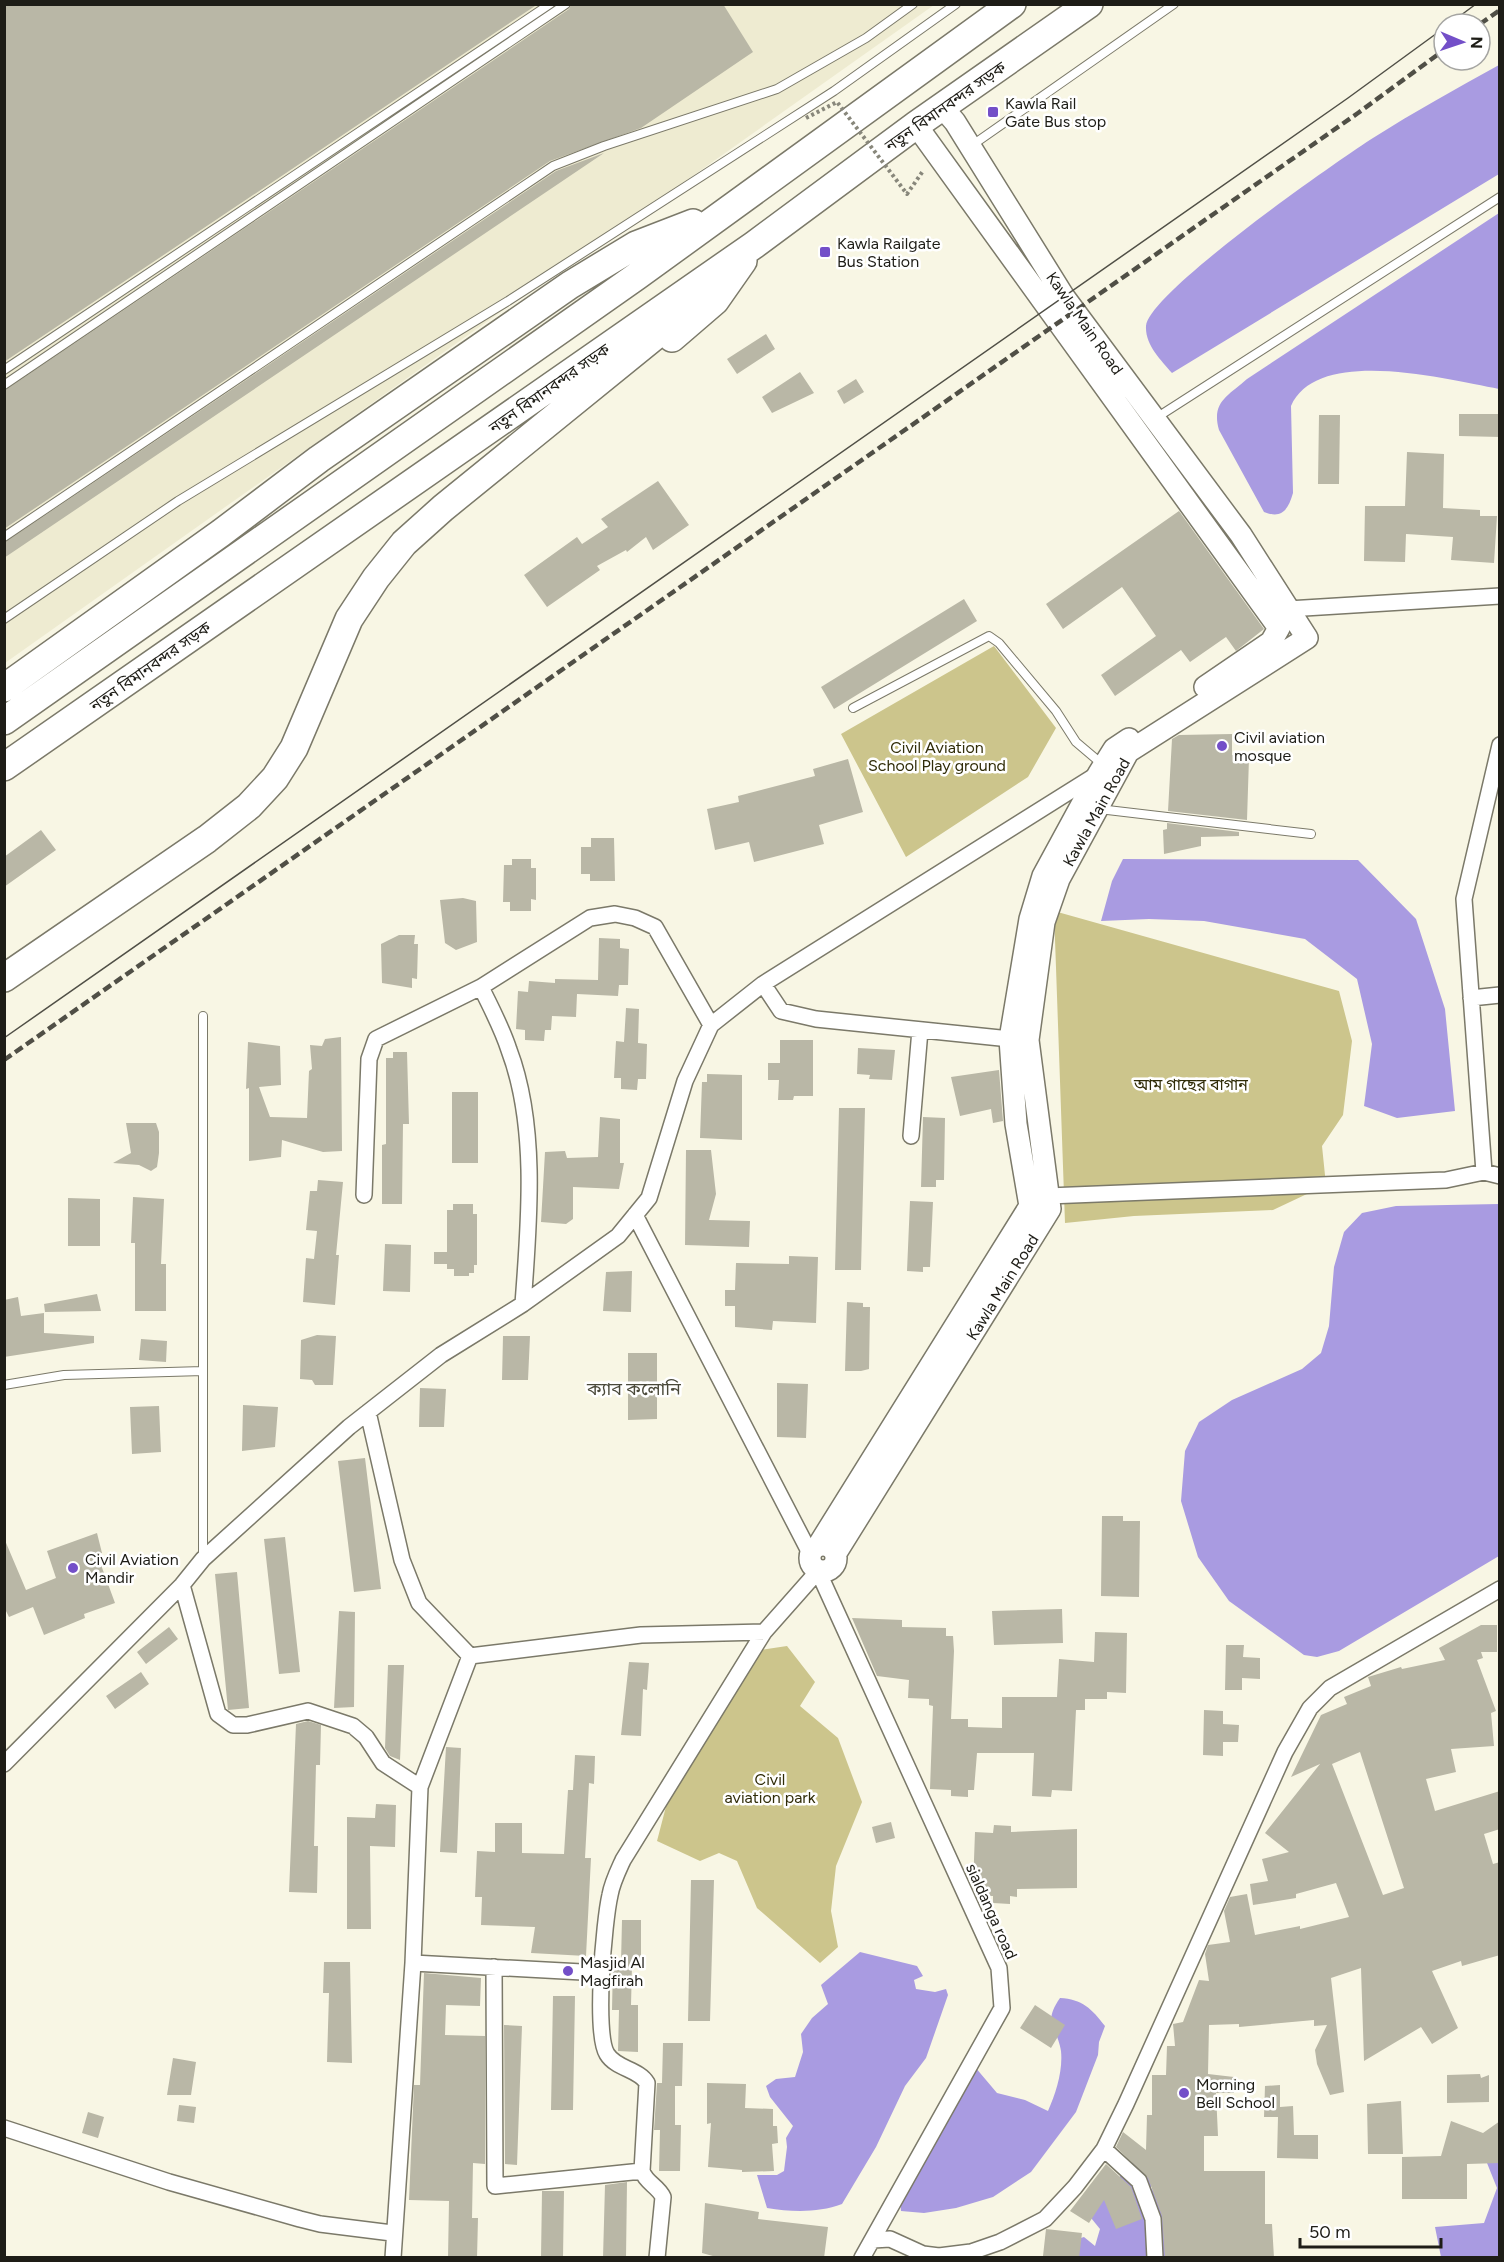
<svg xmlns="http://www.w3.org/2000/svg" width="1504" height="2262" viewBox="0 0 1504 2262" font-family="Figtree,'Noto Sans Bengali',sans-serif">
	<style>
		.built { fill: #eeebd1 }
		.green { fill: #ccc58c }
		.water { fill: #a99be1 }
		.building { fill: #b9b7a6; fill-rule: evenodd }
		.lines { fill: none; stroke-linecap: round; stroke-linejoin: round }
		.lane-casing { stroke: #7b7969; stroke-width: 10 }
		.street-casing { stroke: #7b7969; stroke-width: 18 }
		.secondary-casing { stroke: #7b7969; stroke-width: 24 }
		.highway-casing { stroke: #7b7969; stroke-width: 30 }
		.lane { stroke: #fff; stroke-width: 8 }
		.street { stroke: #fff; stroke-width: 15 }
		.secondary { stroke: #fff; stroke-width: 21 }
		.highway { stroke: #fff; stroke-width: 27 }
		.tram { stroke: #504f46; stroke-width: 1.5 }
		.rail { stroke: #504f46; stroke-width: 4.5; stroke-dasharray: 9 4.5; stroke-linecap: butt }
		.path-bridge { stroke: #88877b; stroke-width: 4; stroke-dasharray: 3 3; stroke-linecap: butt }
		.poi-dot { fill: #734fc8; stroke: #fff; stroke-width: 2 }
		.labels { text-anchor: middle; stroke-width: 5; stroke-linejoin: round; paint-order: stroke }
		.poi-label { font-size: 16px; fill: #1e1d17; stroke: #fff; text-anchor: start }
		.street-label { font-size: 16px; fill: #1e1d17; stroke: #fff }
		.park-label { font-size: 16px; fill: #302c08; stroke: #fff }
		.neighbourhood-label { font-size: 18px; fill: #4a493a; stroke: #fff }
	</style>
	<rect width="100%" height="100%" fill="#f8f6e4"/>
	<path class="built" d="M5,5H934L5,663Z"/>
	<path class="green" d="M994,646L1056,728L1028,777L906,857L841,734Z
		M1054,911L1339,991L1352,1041L1343,1115L1322,1146L1326,1185L1273,1210L1134,1216L1065,1223Z
		M787,1646L815,1682L800,1706L838,1738L862,1802L836,1866L831,1911L838,1947L820,1963L757,1908L737,1861L719,1853L700,1861L657,1841L669,1795L760,1650Z"/>
	<path class="water" d="M1499,65V174L1172,373C1161,360 1145,345 1146,326C1149,292 1337,161 1373,138C1414,112 1457,88 1499,65Z
		M1499,213V389C1449,380 1318,345 1291,406L1293,493C1288,510 1282,519 1264,512L1219,430C1211,402 1228,396 1247,379Z
		M1123,859L1358,860L1416,919L1445,1009L1455,1111L1397,1118L1364,1106L1372,1044L1357,979L1305,939L1204,921L1149,919L1101,921L1112,881Z
		M1499,1204V1556L1339,1651L1317,1657L1304,1655L1229,1601L1198,1557L1181,1501L1185,1451L1199,1422L1232,1400L1302,1369L1321,1353L1329,1326L1334,1267L1344,1232L1362,1213L1396,1206Z
		M860,1952L917,1966L923,1976L914,1980L916,1989L935,1992L946,1989L948,1995L926,2058L905,2086L876,2147L842,2204C818,2213 792,2212 767,2208L757,2175H777L784,2171L787,2147L786,2138L793,2126L770,2097L766,2086L776,2079L795,2077L803,2052L801,2034L812,2018L828,2004L821,1985Z
		M1060,1998C1082,1999 1092,2009 1105,2026L1099,2042L1098,2055L1076,2112L1031,2172L993,2197L956,2208L924,2213L901,2211L899,2188L909,2158L931,2130L975,2067L997,2093L1025,2100L1048,2111C1056,2093 1063,2071 1061,2051C1057,2026 1042,2024 1060,1998Z
		M1133,2162L1151,2164V2188L1161,2202L1168,2257H1058V2245L1084,2237L1095,2246L1100,2229L1087,2213Z
		M1487,2163H1499V2257H1441L1435,2227L1484,2223L1497,2188Z"/>
	<path class="building" d="M4,4H538L4,362Z
		M572,4H723L753,52L641,128L550,161L4,529V391L569,9Z
		M604,153L4,558V543L556,171Z
		M766,334L775,349L737,374L727,359Z
		M800,372L814,393L772,413L762,397Z
		M856,379L864,392L844,404L837,391Z
		M1459,414H1500V437L1459,436Z
		M1319,415H1340L1339,484H1318Z
		M1407,452L1444,454L1443,508L1480,510V516H1497L1494,563L1451,560L1453,537L1406,534L1405,562L1364,561L1365,506H1405Z
		M658,481L689,525L653,550L646,537L627,552L626,550L597,566L600,570L547,607L524,575L577,537L582,544L608,527L601,519Z
		M1179,511L1264,629L1236,651L1226,637L1190,662L1181,650L1115,696L1101,675L1156,636L1122,587L1063,629L1046,604Z
		M964,599L977,621L834,709L821,687Z
		M1232,734V755L1249,758L1247,820L1168,811L1172,739L1179,735Z
		M848,759L863,812L819,825L824,844L754,862L749,842L715,850L707,809L739,802L738,796L815,776L813,769Z
		M1167,823L1239,832V836L1201,837V846L1164,854L1163,830L1167,829Z
		M41,830L56,850L4,887V857Z
		M591,838H614L615,881H590V874H581V847H591Z
		M512,859H531V868H536V900L531,899V911H510V902H503L504,865H512Z
		M463,898L476,901L477,942L456,950L445,943L440,900Z
		M399,935H415L414,944H418L417,979L412,978V988L382,983L381,944Z
		M599,938L620,939V948L629,949L628,985H619L618,996L577,994L576,1017L552,1016L551,1030H545L544,1041L525,1040V1030L516,1029L518,991L528,992L529,981L555,983V979L598,980Z
		M626,1008L639,1009L638,1043L647,1044L646,1079H638L637,1090L621,1089V1078H614L616,1041L624,1042Z
		M341,1037L342,1151L323,1152L282,1140L281,1157L249,1161V1088L246,1089L248,1042L280,1046L281,1085L259,1087L270,1117L307,1118L309,1071L312,1069L310,1045L322,1046L325,1039Z
		M780,1040H813V1096H794L793,1100H778L779,1080H768V1063H780Z
		M858,1048L895,1050L892,1080L869,1079L870,1075L857,1074Z
		M393,1052H407L409,1124H403L402,1204H382V1145L386,1144V1058H393Z
		M999,1070L1003,1121L993,1123L991,1109L960,1116L951,1077Z
		M707,1074L742,1075V1140L700,1138L702,1082H707Z
		M452,1092H478V1163H452Z
		M839,1108H865L861,1270H835Z
		M600,1117L620,1119V1163H624L619,1189L573,1187V1219L566,1224L541,1222L545,1152L565,1151L567,1158L598,1157Z
		M923,1117L945,1118L944,1180H936V1187H921Z
		M126,1123H156L159,1132V1153L157,1167L151,1171L139,1165L113,1163L131,1153Z
		M686,1150H711L716,1194L709,1220L750,1221L749,1247L685,1245Z
		M318,1180L343,1182L336,1255H339L335,1305L303,1302L306,1258L314,1259L317,1231L306,1230L310,1191H317Z
		M133,1197L164,1199L161,1264H166V1311H135V1243H131Z
		M68,1198L100,1199V1246H68Z
		M910,1201L933,1202L930,1267H923V1272L907,1271Z
		M453,1204H473V1214H477V1265H474V1273H469V1276H454V1269H447V1264H434V1252H447V1210H453Z
		M385,1244L411,1245L410,1292L383,1291Z
		M789,1256L818,1257L816,1323L773,1321L772,1330L735,1327V1306H725V1290H735L736,1263L789,1264Z
		M632,1271L631,1312L603,1311L606,1272Z
		M97,1294L101,1311L45,1312L44,1304Z
		M18,1297L21,1316L44,1313V1333L94,1336V1343L4,1357V1300Z
		M847,1302L863,1303V1307H870L869,1369L861,1371H845Z
		M317,1335L336,1336L333,1385H315L312,1380L300,1379L301,1340Z
		M503,1336H530L528,1380H502Z
		M141,1339L167,1341L166,1362L139,1360Z
		M628,1353H657V1419L628,1420Z
		M777,1383L808,1384L806,1438L777,1437Z
		M420,1388L446,1389L444,1427H419Z
		M243,1405L278,1407L275,1447L242,1451Z
		M159,1406L161,1452L132,1454L130,1407Z
		M365,1458L381,1589L354,1592L338,1461Z
		M1102,1516H1123V1521H1140L1139,1597L1101,1596Z
		M97,1533L102,1553L97,1554L115,1603L84,1614L85,1618L44,1635L33,1607L9,1617L4,1607V1538L26,1590L56,1578L47,1551Z
		M285,1537L300,1672L279,1674L264,1539Z
		M237,1572L249,1708L228,1710L215,1574Z
		M1062,1609L1063,1643L994,1645L992,1611Z
		M339,1611L355,1612L354,1707L334,1708Z
		M852,1618L902,1620V1627L946,1628V1636H953L954,1651L951,1719H968V1727L1002,1728V1697H1057L1059,1659L1094,1662L1095,1632L1127,1633L1126,1693L1107,1692V1699H1085V1710H1076L1072,1791L1052,1790L1051,1797L1032,1796L1034,1753H977L974,1790H968V1797L951,1796V1790L930,1789L933,1706L929,1705V1699L908,1698L909,1680L877,1676Z
		M1481,1625H1497V1652H1481L1483,1658L1477,1660L1496,1711L1491,1713L1494,1746L1451,1749L1456,1772L1426,1779L1435,1811L1500,1791V1829L1484,1834L1493,1864L1500,1862V1955L1462,1966L1461,1961L1432,1971L1458,2028L1432,2044L1421,2027L1364,2061L1361,1968L1331,1978L1344,2092L1330,2095L1317,2064L1315,2050L1327,2025L1314,2026V2020L1239,2027V2024L1209,2025L1208,2074L1234,2077V2093H1216L1218,2136H1204V2171H1265V2224H1272L1274,2258H1165L1162,2216L1148,2178L1116,2147L1123,2132L1146,2150L1147,2115H1152V2075H1166L1167,2046H1175L1173,2024L1183,2022L1199,1980L1209,1981L1205,1954L1208,1945L1230,1942L1224,1911L1230,1897L1247,1894L1255,1935L1300,1926V1929L1349,1917L1336,1883L1296,1894V1898L1253,1905L1250,1884L1268,1881L1262,1859L1289,1852L1265,1833L1320,1764L1291,1777L1321,1715L1347,1704L1344,1697L1371,1686L1368,1677L1401,1667L1402,1669L1445,1660L1439,1648ZM1360,1752L1404,1888L1383,1895L1332,1764Z
		M169,1627L178,1639L146,1664L137,1652Z
		M1226,1645H1244L1243,1657L1260,1658V1679L1242,1678V1690H1225Z
		M629,1662L649,1663L647,1690L643,1689L641,1736L621,1735Z
		M388,1665H404L400,1760L390,1756L385,1748Z
		M141,1672L149,1684L115,1709L106,1696Z
		M1204,1710L1223,1711V1724L1239,1725L1238,1742H1223V1756L1203,1755Z
		M308,1721L321,1725L320,1765H316L314,1846H318L317,1893L289,1892L296,1724Z
		M446,1747L461,1748L457,1853L440,1852Z
		M575,1755L595,1756L594,1784L589,1783L585,1858H591L586,1956L531,1953L535,1927L481,1925L482,1897H475L477,1851L495,1852V1823H522V1853L564,1854L568,1790H573Z
		M376,1804L396,1805L395,1847L370,1846L371,1929H347V1817L375,1818Z
		M891,1822L895,1838L876,1843L872,1827Z
		M994,1825L1011,1826V1832L1077,1829V1888L1017,1889V1897L1010,1896V1904L993,1903V1896H977L973,1887L975,1832L993,1833Z
		M691,1880H714L710,2021H688Z
		M622,1920H641V1965H632L631,2005H638V2052L618,2051L619,2010H612L613,1963H621Z
		M324,1962H350L352,2063L327,2062L329,1993H323Z
		M424,1973L481,1978L480,2006L446,2005L445,2035L485,2036V2164L473,2163L472,2218H478L477,2258H448L449,2201L409,2200L414,2085H420Z
		M553,1996H575L573,2110H551Z
		M1035,2005L1065,2025L1051,2048L1020,2028Z
		M504,2025L522,2026L517,2165L505,2164Z
		M663,2043H683L682,2086H675V2125H681L680,2171H659L660,2130H654L657,2083H662Z
		M173,2058L196,2062L191,2095H167Z
		M1480,2074L1481,2078L1489,2075V2102L1447,2103V2075Z
		M707,2083L746,2084L745,2108L773,2109V2126H777L778,2143L772,2144L774,2171L742,2172V2170L708,2167L711,2123L707,2124Z
		M1280,2085V2107L1293,2106L1294,2135H1318V2159L1277,2158L1278,2117H1264L1265,2086Z
		M1401,2101L1403,2154H1368L1367,2104Z
		M179,2105L196,2107L194,2123L177,2121Z
		M88,2112L104,2117L98,2138L82,2133Z
		M1451,2121L1483,2133L1500,2121V2163L1467,2164V2199H1402V2157L1441,2156Z
		M1106,2164L1131,2187L1142,2219L1116,2229L1104,2200L1089,2223L1070,2211Z
		M627,2182L626,2258H603L605,2185Z
		M542,2191H564L563,2258H541Z
		M705,2203L759,2212L758,2219L828,2227L824,2258H720L702,2253Z
		M1046,2229L1082,2233L1079,2258L1043,2256Z"/>
	<g class="lines">
		<g class="lane-casing">
			<path id="lane" d="M971,146L1174,4
				M4,370L550,4
				M4,385L566,4
				M1156,418L1500,197
				M4,537L553,166L604,146L777,89L866,38L913,4
				M4,619L178,501L508,301L834,91L956,4
				M853,708L989,636L999,643L1056,711L1076,742L1102,764
				M1099,809L1311,834
				M203,1016V1558
				M4,1385L64,1375L203,1371"/>
		</g>
		<g class="street-casing">
			<path id="street" d="M1288,609L1500,596
				M763,984L781,1011L816,1019L1010,1039
				M1471,998L1500,995
				M911,1136L920,1030
				M1484,1172L1464,899L1500,745
				M364,1195L369,1059L376,1039
				M1048,1196L1446,1180L1484,1172L1500,1176
				M635,1215L811,1555
				M523,1304C529,1224 538,1126 509,1050C502,1028 491,1008 481,987L376,1039L481,987L590,918L615,914L635,918L655,927L711,1025
				M368,1412L402,1560L419,1603L470,1656
				M182,1585L218,1714L233,1725H247L308,1711L353,1726L366,1737L383,1763L420,1787
				M4,1764L182,1585L203,1559L349,1427L441,1355L523,1304L618,1236L649,1198L685,1081L711,1025L763,984L1099,773
				M494,1967L495,2186L642,2171L647,2083C639,2069 616,2069 607,2054C594,2034 604,1921 610,1895C612,1883 618,1871 623,1860L764,1632
				M601,1973L413,1963L420,1787L470,1656L641,1635L764,1632L818,1571L999,1968L1002,2008L862,2258
				M4,2128L169,2182L300,2219L320,2224L392,2233
				M1104,2149L1139,2181L1153,2219L1155,2258
				M642,2171C646,2183 658,2186 663,2197L657,2258
				M873,2240L890,2239L923,2254L939,2256L971,2252L1000,2242L1045,2219L1075,2187L1104,2149L1126,2104L1285,1752L1310,1708L1330,1688L1500,1589
				M393,2258L413,1963"/>
		</g>
		<g class="secondary-casing">
			<path id="secondary" d="M916,125L1279,628L1271,642L1205,687
				M810 1558a13 13 0 1 1 26 0a13 13 0 1 1-26 0Z
				M818,1546L1030,1206L1016,1124L1010,1039L1030,919L1043,876L1099,773L1114,749L1129,739
				M836,1553L1050,1209L1028,1040L1044,922L1059,879L1128,752L1307,638L1241,535L1064,297L955,122L942,107"/>
		</g>
		<g class="highway-casing">
			<path id="highway" d="M672,338L715,301L743,261
				M4,688L221,533L319,459L570,285L636,245L693,223
				M4,721L637,276L1012,4
				M4,767L754,245L916,125L1089,4
				M4,978L207,839L249,806L275,778L294,748L349,619L376,578L404,543L443,508L682,314"/>
		</g>
		<use href="#lane" class="lane"/>
		<use href="#street" class="street"/>
		<use href="#secondary" class="secondary"/>
		<use href="#highway" class="highway"/>
		<path class="tram" d="M1449,24L1476,4
			M4,1038L1348,98L1444,28"/>
		<path class="rail" d="M1480,24L1500,10
			M4,1060L1358,113L1444,50"/>
		<path class="path-bridge" d="M806,118L837,102L907,194L923,171"/>
	</g>
	<g class="poi-dot">
		<rect x="987" y="106" width="12" height="12" rx="3"/>
		<rect x="819" y="246" width="12" height="12" rx="3"/>
		<circle cx="1222" cy="746" r="6"/>
		<circle cx="73" cy="1568" r="6"/>
		<circle cx="568" cy="1971" r="6"/>
		<circle cx="1184" cy="2093" r="6"/>
	</g>
	<g class="labels">
		<g class="poi-label">
			<text x="1005" y="109">Kawla Rail<tspan x="1005" dy="18">Gate Bus stop</tspan></text>
			<text x="837" y="249">Kawla Railgate<tspan x="837" dy="18">Bus Station</tspan></text>
			<text x="1234" y="743">Civil aviation<tspan x="1234" dy="18">mosque</tspan></text>
			<text x="85" y="1565">Civil Aviation<tspan x="85" dy="18">Mandir</tspan></text>
			<text x="580" y="1968">Masjid Al<tspan x="580" dy="18">Magfirah</tspan></text>
			<text x="1196" y="2090">Morning<tspan x="1196" dy="18">Bell School</tspan></text>
		</g>
		<g class="street-label">
			<text transform="translate(945 106) rotate(-35)" y="6">নতুন বিমানবন্দর সড়ক</text>
			<text transform="translate(1085 323) rotate(55)" y="6">Kawla Main Road</text>
			<text transform="translate(549 388) rotate(-35)" y="6">নতুন বিমানবন্দর সড়ক</text>
			<text transform="translate(150 666) rotate(-35)" y="6">নতুন বিমানবন্দর সড়ক</text>
			<text transform="translate(1096 812) rotate(-61)" y="6">Kawla Main Road</text>
			<text transform="translate(1002 1287) rotate(-58)" y="6">Kawla Main Road</text>
			<text transform="translate(992 1911) rotate(66)" y="6">sialdanga road</text>
		</g>
		<g class="park-label">
			<text x="937" y="753">Civil Aviation<tspan x="937" dy="18">School Play ground</tspan></text>
			<text x="1191" y="1090">আম গাছের বাগান</text>
			<text x="770" y="1785">Civil<tspan x="770" dy="18">aviation park</tspan></text>
		</g>
		<g class="neighbourhood-label">
			<text x="634" y="1395">ক্যাব কলোনি</text>
		</g>
	</g>
	<rect width="1504" height="2262" fill="none" stroke="#1e1d17" stroke-width="12"/>
	<g transform="translate(1462 42) rotate(92)"><circle r="28" fill="#ffffff" stroke="#a5a5a2" stroke-width="1.5"/>
	<path d="M0-4.5L10 22L0 15L-10 22Z" fill="#734fc8"/>
	<text y="-9" font-size="16" font-weight="bold" text-anchor="middle" fill="#1e1d17">N</text>
	</g>
	<path d="M1300 2238v9h141v-9" fill="none" stroke="#1e1d17" stroke-width="3"/>
	<text x="1309" y="2238" font-size="18" fill="#1e1d17" stroke="#ffffff" stroke-width="4.5" paint-order="stroke">50 m</text>
</svg>
